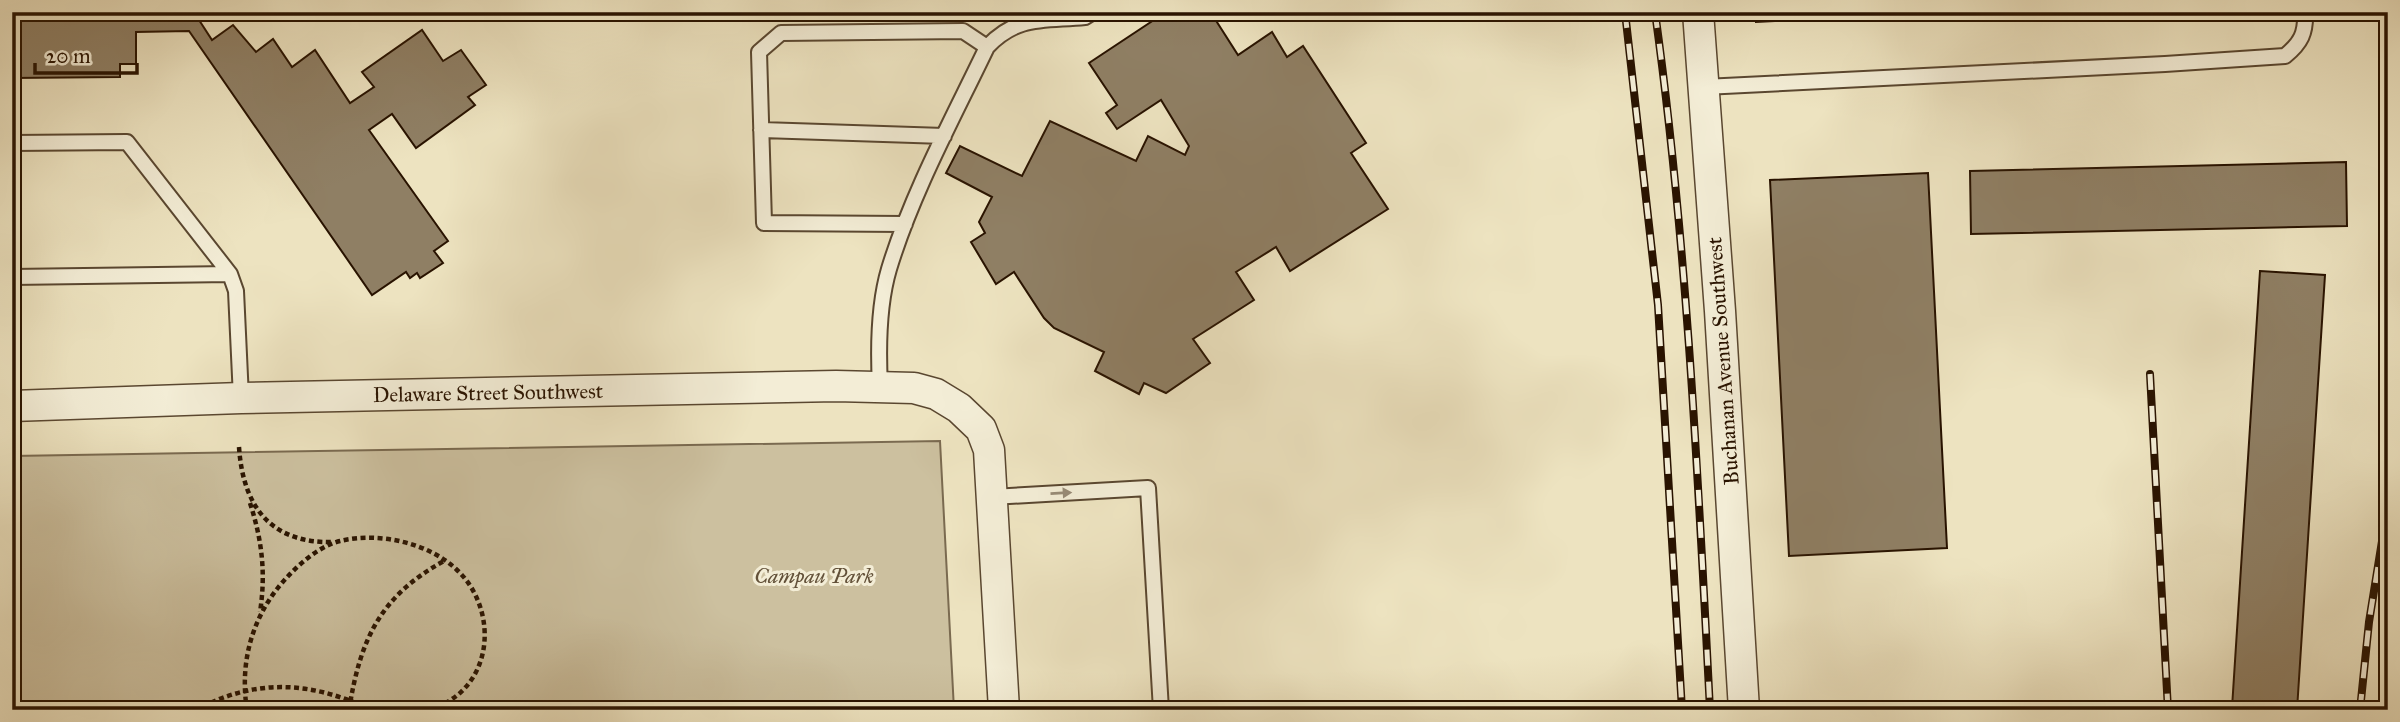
<svg xmlns="http://www.w3.org/2000/svg" width="2400" height="722" viewBox="0 0 2400 722" font-family="'IM FELL Great Primer',serif">
	<style>
		.green { fill: #ccc09f; stroke: #7a6a50; stroke-width: 2 }
		.building { fill: #8f7f64; stroke: #291300; stroke-width: 2 }
		.lines { fill: none; stroke-linecap: round; stroke-linejoin: round }
		.service-casing { stroke: #5a4730; stroke-width: 18 }
		.minor-casing { stroke: #5a4730; stroke-width: 33 }
		.path { stroke: #291300; stroke-width: 4.5; stroke-dasharray: 5 3.5; stroke-linecap: butt }
		.service { stroke: #f3edd6; stroke-width: 14 }
		.minor { stroke: #f3edd6; stroke-width: 30 }
		.rail-casing { stroke: #291300; stroke-width: 8 }
		.rail { stroke: #f3edd6; stroke-width: 5; stroke-dasharray: 16; stroke-linecap: butt }
		.oneway { fill: #988b76 }
		.labels { text-anchor: middle; stroke-width: 6; stroke-linejoin: round; paint-order: stroke }
		.street-label { font-size: 21px; fill: #291300; stroke: #f3edd6 }
		.park-label { font-size: 21px; font-style: italic; fill: #625038; stroke: #f3edd6 }
	</style>
	<rect width="100%" height="100%" fill="#ede3c0"/>
	<filter id="stains"><feTurbulence type="fractalNoise" baseFrequency=".00286" numOctaves="4"/><feColorMatrix values="0 0 0 0 .2 0 0 0 0 .09 0 0 0 0 .02 0 0 0 .5 -.17"/></filter>
	<radialGradient id="worn" r=".72"><stop offset=".6" stop-color="#630" stop-opacity="0"/><stop offset="1" stop-color="#630" stop-opacity=".3"/></radialGradient>
	<path class="green" d="M940,441L954,710H20L12,557V456Z"/>
	<path class="building" d="M12,12H135V20H199L212,40L233,25L256,52L273,39L292,67L315,50L350,103L374,87L362,72L422,30L443,61L461,50L486,85L468,97L475,105L416,148L392,114L369,130L448,241L434,251L443,263L420,278L417,273L410,278L406,272L372,295L189,31L136,32V64H120V77L12,78Z
		M1166,12H1225L1215,19L1238,55L1272,32L1287,57L1303,46L1366,143L1351,153L1388,209L1290,271L1276,247L1236,272L1254,300L1193,339L1210,363L1166,393L1144,383L1139,394L1095,371L1104,352L1054,328L1044,318L1014,272L996,284L971,242L985,233L979,222L992,197L946,173L960,146L1022,176L1050,121L1136,161L1148,136L1185,155L1189,146L1161,100L1117,129L1106,113L1117,105L1089,63Z
		M1756,12H1954L1756,22Z
		M2346,162L2347,226L1971,234L1970,171Z
		M1928,173L1947,548L1789,556L1770,180Z
		M2260,271L2325,275L2297,710L2232,708Z"/>
	<g class="lines">
		<g class="service-casing">
			<path id="service" d="M1704,87L2165,64L2285,56C2301,43 2306,33 2305,12
				M761,130L944,136
				M12,143L127,142L230,274L236,291L241,398
				M905,224L764,223L759,52L781,33L963,31L987,47
				M12,277L230,274
				M880,386C878,348 878,306 889,269C912,193 953,118 987,47C1017,15 1044,21 1085,17L1093,12
				M992,497L1148,488L1161,710"/>
		</g>
		<g class="minor-casing">
			<path id="minor" d="M1698,12L1720,311L1744,710
				M12,406L241,398L836,386L914,388L936,394L959,408L981,429L989,450L1004,710"/>
		</g>
		<path class="path" d="M239,447C243,507 271,544 334,542
			M250,503C262,540 266,573 260,612
			M196,710C255,678 312,681 371,710
			M247,710C240,666 250,624 277,589C292,570 316,547 340,541C378,532 427,542 456,569C489,599 496,655 464,689C456,698 444,704 433,710
			M349,710C360,640 380,596 444,561"/>
		<use href="#service" class="service"/>
		<use href="#minor" class="minor"/>
		<g class="rail-casing">
			<path id="rail" d="M1625,12L1658,305L1682,710
				M1655,12C1687,243 1698,477 1710,710
				M2150,374L2168,710
				M2360,710L2369,622L2388,504"/>
		</g>
		<use href="#rail" class="rail"/>
	</g>
	<defs><path id="oneway-solid" d="M-6-.8H1V-3.2L6.5 0L1 3.2V.8H-6Z" transform="scale(1.75)"/></defs>
	<use class="oneway" href="#oneway-solid" transform="translate(1061 493) rotate(-3)"/>
	<g class="labels">
		<g class="street-label">
			<text transform="translate(1723 361) rotate(-94)" y="7">Buchanan Avenue Southwest</text>
			<text transform="translate(488 393) rotate(-1)" y="7">Delaware Street Southwest</text>
		</g>
		<g class="park-label">
			<text x="814" y="583">Campau Park</text>
		</g>
	</g>
	<rect width="2400" height="722" fill="none" stroke="#ede3c0" stroke-width="42"/>
	<rect x="14" y="14" width="2372" height="694" fill="none" stroke="#291300" stroke-width="3.5"/>
	<rect x="21" y="21" width="2358" height="680" fill="none" stroke="#291300" stroke-width="2"/>
	<path d="M35 63v10h102v-10" fill="none" stroke="#291300" stroke-width="3.5"/>
	<text x="46" y="63" font-size="21" fill="#291300" stroke="#f3edd6" stroke-width="5" paint-order="stroke">20 m</text>
	<rect width="100%" height="100%" filter="url(#stains)"/>
	<rect width="100%" height="100%" fill="url(#worn)"/>
</svg>
